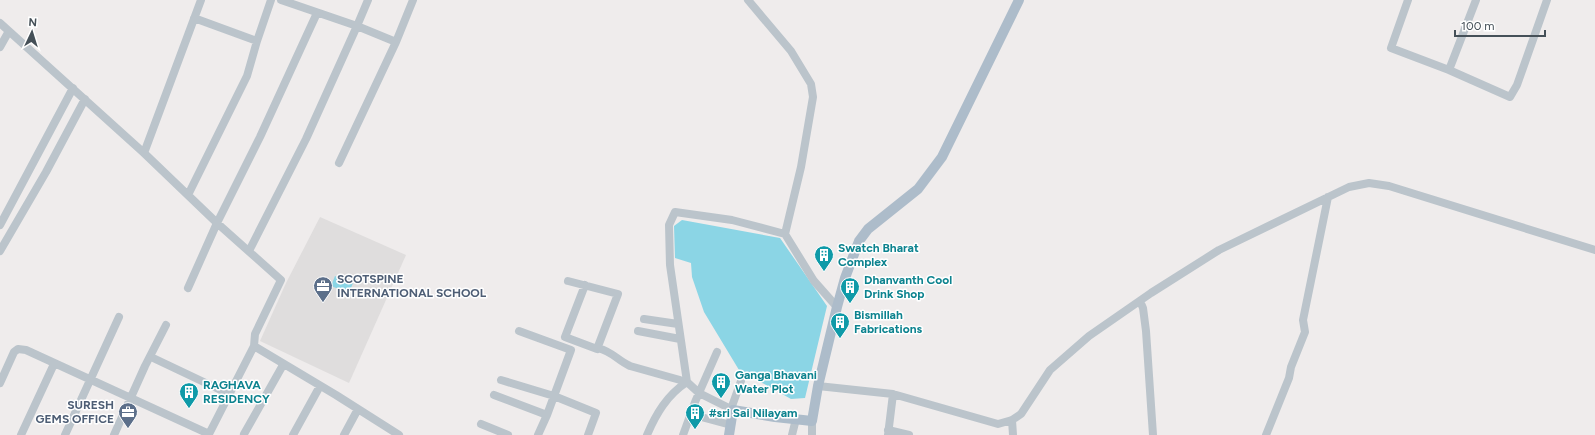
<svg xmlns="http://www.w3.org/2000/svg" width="1595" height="435" viewBox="0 0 1595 435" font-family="Figtree,sans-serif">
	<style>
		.education { fill: #dfdddd }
		.water { fill: #8bd5e5 }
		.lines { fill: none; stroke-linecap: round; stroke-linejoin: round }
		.minor { stroke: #bbc4cb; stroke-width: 8 }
		.major { stroke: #adbcca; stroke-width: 10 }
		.labels { text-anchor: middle; stroke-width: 3; stroke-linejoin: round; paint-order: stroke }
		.culture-label { font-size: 12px; font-weight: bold; fill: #0d838f; stroke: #fff; text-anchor: start }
		.service-label { font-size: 12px; font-weight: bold; fill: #4e5e75; stroke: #fff; text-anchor: start }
	</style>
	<rect width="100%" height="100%" fill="#efecec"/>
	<path class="education" d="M320,217L406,255L349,383L260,341L286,283Z"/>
	<path class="water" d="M682,220L780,238L827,306L805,398L791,399L739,370L704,312L692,277L691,263L675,258L674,226Z
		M335,276L353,283L349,293L331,286Z"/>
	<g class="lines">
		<path class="minor" d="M368,0L357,26L396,42
			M748,0L791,51L811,84L813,97L801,167L785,234
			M1408,0L1391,48L1449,70L1510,97L1517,85L1547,0
			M194,18L257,41
			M0,23L144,153L217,223L281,280L255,334L254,346L336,395L399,435
			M0,47L9,31
			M1449,70L1476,0
			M144,153L201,0
			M339,163L396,42L413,0
			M188,195L247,76L257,41L271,0
			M0,225L73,88
			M0,251L46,172L85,99
			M249,251L306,139L357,26L281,0
			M568,281L618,294L597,349L565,337L585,285
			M188,288L217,223L260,137L317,13
			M1140,301L1143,308L1146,331L1153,435
			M644,319L678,324
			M519,331L571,350L547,415L538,435
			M638,331L680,339
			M598,348C613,352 617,360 630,366L680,380L684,384
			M151,357L229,394
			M501,380L554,396L596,413L588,435
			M0,383L14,352L18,349L26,350L209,434L254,346
			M818,386L893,394L998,424L1012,420L1021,414L1050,370L1089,336L1151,293L1219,250L1349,187L1369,183L1389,186L1595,250
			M494,395L547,415
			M731,409L741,381
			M733,410L699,393L687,382L670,265L669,225L675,212L732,220L785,234L814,281L837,307
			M690,414L731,425
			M1012,420L1013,435
			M481,424L508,435
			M888,430L909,435
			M244,434L283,365
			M21,435L54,364
			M65,435L119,317
			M114,435L145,366L166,325
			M293,435L320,386
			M344,435L358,409
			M647,435C656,414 667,395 687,382
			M683,435L695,402L717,352
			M792,435L796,419
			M812,435V421
			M888,435L893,394
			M1266,435L1289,378L1291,367L1305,332L1303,320L1328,197"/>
		<path class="major" d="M729,435L733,410L775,417L812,421L818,386L837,307L845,278L859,241L868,229L918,189L942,157L1019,0"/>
	</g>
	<defs>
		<g id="building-pin" transform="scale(1)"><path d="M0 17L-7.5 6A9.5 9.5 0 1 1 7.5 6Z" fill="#0f9aa8" stroke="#fff"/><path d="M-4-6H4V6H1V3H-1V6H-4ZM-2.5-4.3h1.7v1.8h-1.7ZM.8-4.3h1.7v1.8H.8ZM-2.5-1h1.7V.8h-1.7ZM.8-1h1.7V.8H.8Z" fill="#fff"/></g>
		<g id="office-pin" transform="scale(1)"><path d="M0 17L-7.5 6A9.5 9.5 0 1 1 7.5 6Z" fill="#5c6f8a" stroke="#fff"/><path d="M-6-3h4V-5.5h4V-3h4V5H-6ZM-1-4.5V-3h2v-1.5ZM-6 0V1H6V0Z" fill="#fff"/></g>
	</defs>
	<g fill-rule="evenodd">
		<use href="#building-pin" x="824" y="255"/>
		<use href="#office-pin" x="323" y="286"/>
		<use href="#building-pin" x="850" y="287"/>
		<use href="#building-pin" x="840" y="322"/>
		<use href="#building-pin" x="721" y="382"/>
		<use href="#building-pin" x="189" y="392"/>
		<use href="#office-pin" x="128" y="412"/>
		<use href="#building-pin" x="695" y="413"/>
	</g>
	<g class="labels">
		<g class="culture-label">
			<text x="838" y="252">Swatch Bharat<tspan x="838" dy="14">Complex</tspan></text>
			<text x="864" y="284">Dhanvanth Cool<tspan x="864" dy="14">Drink Shop</tspan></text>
			<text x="854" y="319">Bismillah<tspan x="854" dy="14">Fabrications</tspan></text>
			<text x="735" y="379">Ganga Bhavani<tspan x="735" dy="14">Water Plot</tspan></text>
			<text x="203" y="389">RAGHAVA<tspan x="203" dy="14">RESIDENCY</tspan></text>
			<text x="709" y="417">#sri Sai Nilayam</text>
		</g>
		<g class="service-label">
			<text x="337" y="283">SCOTSPINE<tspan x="337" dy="14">INTERNATIONAL SCHOOL</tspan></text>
			<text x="114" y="409" text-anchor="end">SURESH<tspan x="114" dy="14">GEMS OFFICE</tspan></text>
		</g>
	</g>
	<g transform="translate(32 32) rotate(4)" stroke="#ffffff" stroke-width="3" paint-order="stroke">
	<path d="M0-3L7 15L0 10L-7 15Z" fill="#455058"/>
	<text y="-6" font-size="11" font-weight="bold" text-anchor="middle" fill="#455058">N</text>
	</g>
	<path d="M1455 30v6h90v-6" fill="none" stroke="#455058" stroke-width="2"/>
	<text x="1461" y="30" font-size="12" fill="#455058" stroke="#ffffff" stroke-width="3" paint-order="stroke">100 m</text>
</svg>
